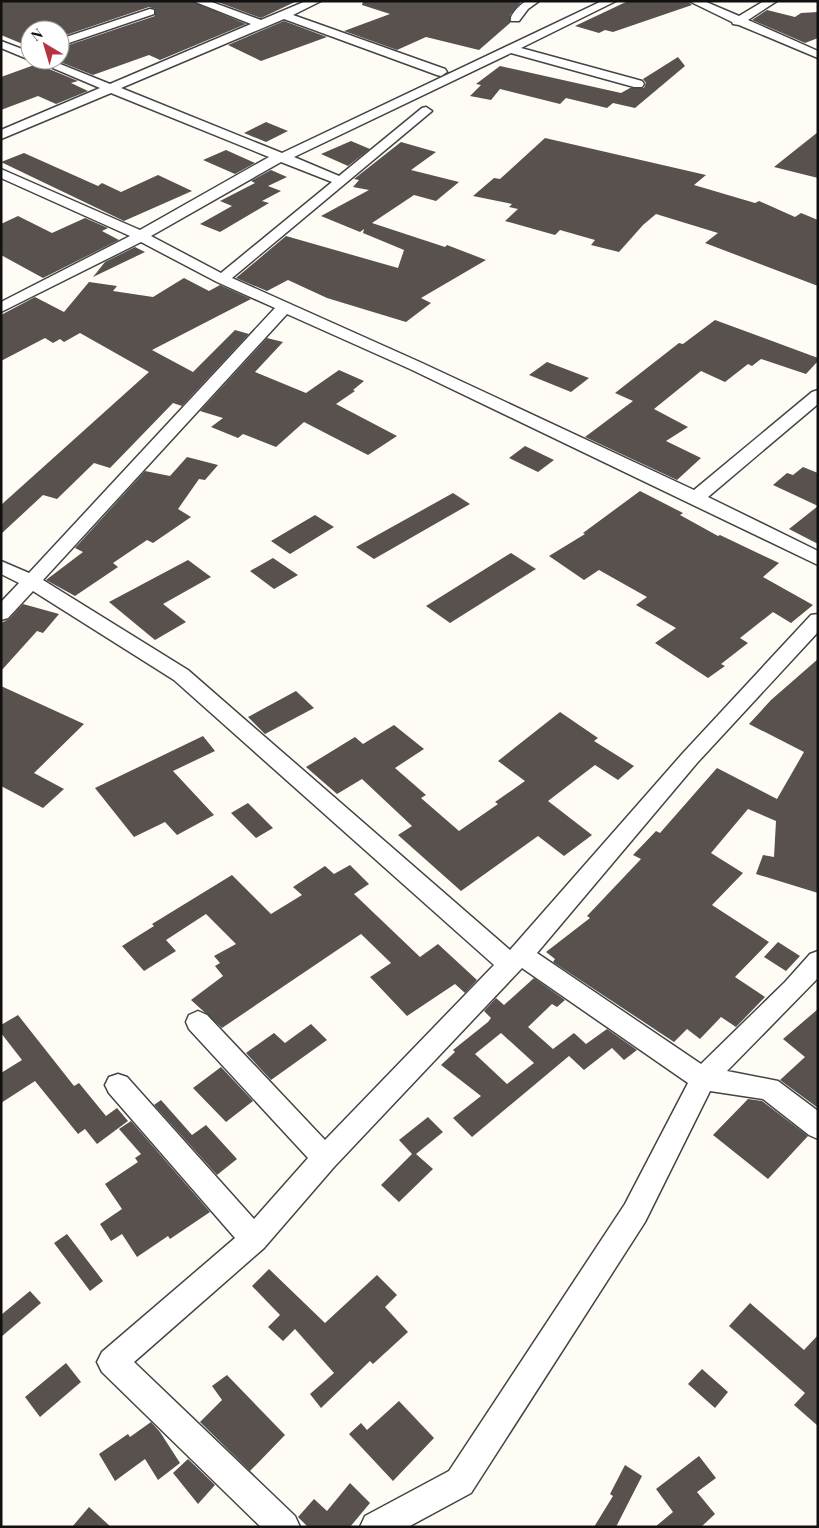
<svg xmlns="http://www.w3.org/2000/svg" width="819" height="1528" viewBox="0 0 819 1528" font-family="'Playfair Display',serif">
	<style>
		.building { fill: #58514e; fill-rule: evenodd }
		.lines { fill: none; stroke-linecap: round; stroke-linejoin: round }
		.minor-casing { stroke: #444; stroke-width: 3 }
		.minor { fill: #fff; fill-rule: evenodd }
	</style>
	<rect width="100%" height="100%" fill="#fefcf5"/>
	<path class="building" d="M1,1H191L246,24L160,60L149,55L93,75L55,60H60V48L155,16V9L149,7L60,37V30H30V47L1,35Z
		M215,1H297L261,18Z
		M363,1H522L510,15V23L479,50L426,37L397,50L344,31L390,14L362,5Z
		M628,1H687L692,5L613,32L605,30L599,33L575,26Z
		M767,10L795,17L801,13L818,12V38L805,43L752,20Z
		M284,21L327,37L261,61L228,45Z
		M678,57L685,66L635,108L613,103L607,108L566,98L560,104L500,89L491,100L470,96L481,85L476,84L500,66L621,93L630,88H644L646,83L643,79Z
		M37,64L78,81L71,83L88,91L56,104L38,96L1,110V77Z
		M266,122L288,131L266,142L244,133Z
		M818,132V178L774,167Z
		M545,138L706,175L694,185L755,203L759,201L795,217L801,213L818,220V286L705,243L718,233L656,214L643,225L619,252L591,245L595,240L560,230L555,235L505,221L518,209L509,207L512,204L473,196L494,178L500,179Z
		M351,141L370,149L348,166L321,154Z
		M401,142L436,152L411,170L459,182L436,201L414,195L372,223L445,247L447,245L486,260L421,298L431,303L406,322L327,298L288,280L267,291L236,278L286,236L398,268L404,250L363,233L364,229L360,232L321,216L369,190L353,187L359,180L354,179Z
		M226,150L255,163L235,174L203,160Z
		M24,153L98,186L102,183L121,192L158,175L192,191L124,221L1,162Z
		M271,170L287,177L268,186L281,191L262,201L269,203L220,232L200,224L232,206L220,201L255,183L251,181Z
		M18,216L52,233L85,218L108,228L102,231L119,240L43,278L1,255V224Z
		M135,247L145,252L93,277L105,262Z
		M184,278L209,291L220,285L251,299L152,350L193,372L235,330L249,334L182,406L173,403L110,468L94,463L57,499L43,495L1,534V505L149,372L80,333L64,342L60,339L53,343L45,338L1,361V315L35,297L64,312L89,282L117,286L113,291L153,297Z
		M715,320L818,358V361L806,374L761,359L752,366L748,364L725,382L701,371L654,409L688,427L666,441L701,458L677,480L585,437L633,401L615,393L679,343L683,344Z
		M267,338L283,342L255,372L306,393L339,370L364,381L353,390L355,391L336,404L397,436L368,455L304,422L276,447L243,434L238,438L211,427L223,418L200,411Z
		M547,362L589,378L571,392L529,375Z
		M525,446L554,460L538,472L509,458Z
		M187,457L218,465L205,480L199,479L178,509L191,517L153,543L147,540L113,563L118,567L75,596L46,580L83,552L75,548L145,471L170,476Z
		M803,467L818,473V506L773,485L787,473L793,475Z
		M640,491L683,513L680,515L718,536L720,535L779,563L763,577L813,605L791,623L773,612L740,638L748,643L721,664L725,666L708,678L655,643L676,628L636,605L647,597L599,570L584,580L549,556L585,534L583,533Z
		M453,493L470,504L374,559L356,547Z
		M818,506V544L789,529Z
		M315,515L334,527L290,554L271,541Z
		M511,553L536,569L450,623L426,606Z
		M273,558L298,575L274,589L250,571Z
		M188,560L211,577L163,604L186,622L155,640L109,602Z
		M23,604L59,614L43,633L37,631L1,671V623L9,619Z
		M818,659V893L756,874L763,855L774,857L776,821L748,809L711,853L743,873L712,905L769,942L735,977L765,997L736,1027L721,1017L700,1039L687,1029L674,1042L553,962L555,959L546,952L590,918L587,916L641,859L633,855L656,831L660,833L717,768L777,799L804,752L749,724L771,700Z
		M1,686L84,724L34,773L64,789L43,808L1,786Z
		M296,691L314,708L265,734L248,717Z
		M560,712L598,738L594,741L634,766L618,780L595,765L548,801L592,835L564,856L538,836L461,891L398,835L412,826L362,779L337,794L306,767L355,737L363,744L394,725L424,749L395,768L426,795L421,798L459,831L498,804L495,802L525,781L498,761Z
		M203,736L215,751L173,771L214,815L177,835L165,822L134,837L95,788Z
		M248,803L273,828L256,838L231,813Z
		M350,865L369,884L354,894L420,957L438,944L477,980L465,993L455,984L407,1016L370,977L391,963L361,934L222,1028L191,1000L223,976L215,966L220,963L214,956L236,944L206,914L166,940L176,951L144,971L122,946L154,926L152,924L232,875L271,914L302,895L293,887L325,866L334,874Z
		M778,942L800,956L786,971L764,957Z
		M534,978L565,1000L557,1007L552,1004L528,1027L553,1049L574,1033L586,1044L607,1029L637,1050L624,1060L612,1048L584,1070L569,1056L472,1137L453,1118L481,1096L441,1065L455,1052L453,1050L488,1022L491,1018L484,1011L496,998L504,1005ZM501,1033L534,1063L507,1084L475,1054Z
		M818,1009V1108L780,1080L805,1057L783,1039Z
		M18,1015L74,1086L79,1083L106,1116L117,1108L128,1121L97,1144L85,1129L78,1134L35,1081L1,1103V1073L22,1060L1,1033V1025Z
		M311,1024L327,1040L271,1080L246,1053L274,1033L285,1043Z
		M221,1067L253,1101L226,1122L193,1088Z
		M748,1099L762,1101L808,1136L768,1179L713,1135Z
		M161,1100L192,1135L206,1125L237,1159L217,1175L154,1105Z
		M428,1117L443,1132L416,1154L433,1169L399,1202L381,1185L412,1154L399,1140Z
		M131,1121L210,1212L170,1239L168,1236L137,1257L122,1234L111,1241L100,1224L122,1209L105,1184L138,1162L135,1158L141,1154L119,1129Z
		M67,1234L103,1281L90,1291L54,1243Z
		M269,1269L325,1323L377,1275L397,1295L385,1307L408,1332L373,1364L370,1361L321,1408L310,1394L334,1373L295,1329L283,1341L268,1327L280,1315L252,1286Z
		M30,1291L41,1303L1,1337V1315Z
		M750,1303L804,1350L818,1335V1426L794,1405L805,1393L729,1326Z
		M66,1363L81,1382L40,1417L25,1397Z
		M702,1369L728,1392L715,1408L688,1384Z
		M227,1375L285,1435L250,1471L200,1422L222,1400L212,1386Z
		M399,1401L434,1438L393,1481L349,1434L361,1423L367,1430Z
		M151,1422L160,1432L180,1463L158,1480L145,1459L115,1481L99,1454L128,1434L130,1437Z
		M699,1456L716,1478L697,1492L715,1514L701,1527H655L673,1512L656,1489Z
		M188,1459L215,1485L198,1504L173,1473Z
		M625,1465L642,1476L616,1527H594L613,1496L610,1494Z
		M350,1483L370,1503L350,1527H308L298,1517L314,1499L327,1511Z
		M89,1507L111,1527H72Z"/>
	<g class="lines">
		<g class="minor-casing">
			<path id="minor" d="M193,1H209L261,20L306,1H321L293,15L445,69L447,72L441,76L437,75L284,19L121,88L282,153L602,1H616L521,48L642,81L644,84L642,87H634L511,53L294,157L339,176L422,108L426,107L432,111L232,278L422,363L694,490L812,392L818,390V404L708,497L818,551V565L410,369L287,314L43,580L188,670L510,950L683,753L811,615L818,614V632L697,763L537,953L701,1064L785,982L810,954L818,951V978L727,1071L778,1081L818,1111V1139L809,1135L763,1099L710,1091L645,1222L471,1493L408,1527H360L365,1516L449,1471L625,1204L688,1083L522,968L334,1167L264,1248L134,1362L295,1516L300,1527H261L102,1372L97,1362L102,1352L235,1238L109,1093L105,1085L109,1077L118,1074L127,1077L254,1219L308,1158L189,1029L186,1022L189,1015L198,1011L207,1015L325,1140L494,965L174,680L33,591L8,618L1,620V602L19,583L1,574V561L29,573L275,308L217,282L141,242L1,312V302L130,236L1,178V169L140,230L269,157L111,93L1,139V130L100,88L34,60H50L110,84L251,24ZM281,162L332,182L221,273L151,236Z
				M526,1H539L528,9L519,21H511C509,15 520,5 526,1Z
				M689,1H704L739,16L764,1H777L748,20L818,51V58L739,25L733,24L732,22Z
				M150,9L154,10V14L60,46V39Z
				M1,41L30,52V60L1,48Z"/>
		</g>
		<use href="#minor" class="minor"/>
	</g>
	<rect width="819" height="1528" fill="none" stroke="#111111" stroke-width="5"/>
	<g transform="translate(45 45) rotate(322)"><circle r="24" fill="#ffffff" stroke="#a0a0a0"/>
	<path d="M0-4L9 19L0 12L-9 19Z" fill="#b5343f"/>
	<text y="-8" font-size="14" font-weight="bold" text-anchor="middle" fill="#111111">N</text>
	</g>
</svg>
